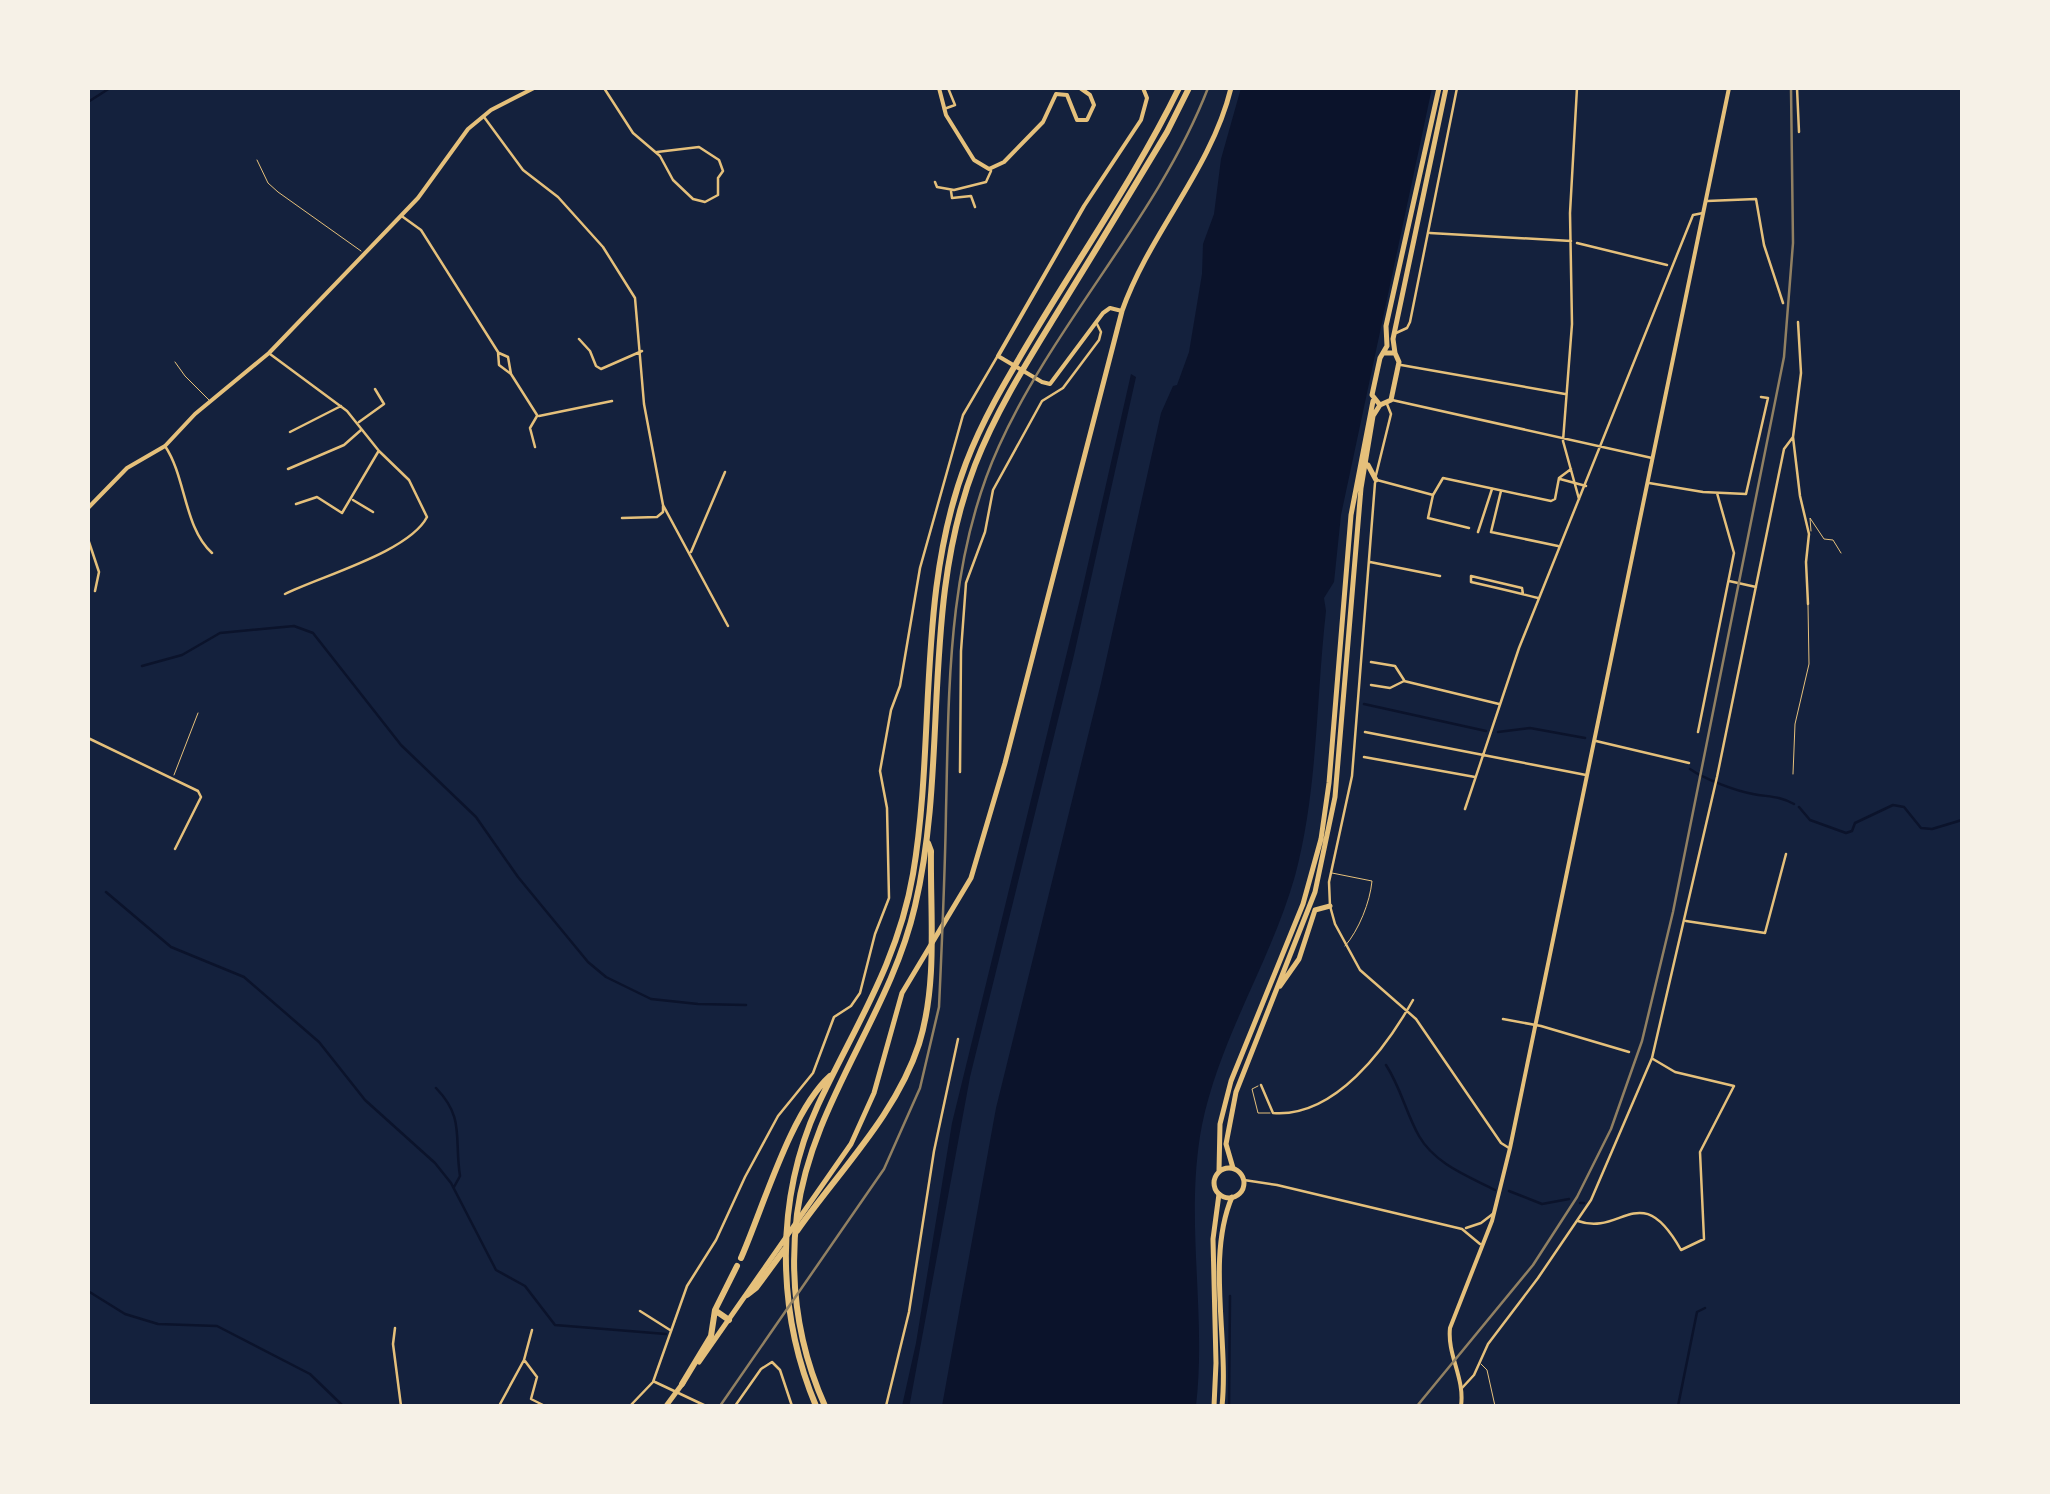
<svg xmlns="http://www.w3.org/2000/svg" width="2050" height="1494" viewBox="0 0 2050 1494" font-family="Helvetica,sans-serif">
	<style>
		.water { fill: #0b132b }
		.lines { fill: none; stroke-linecap: round; stroke-linejoin: round }
		.stream { stroke: #0b132b; stroke-width: 2.5 }
		.service { stroke: #e5c07b; stroke-width: 1 }
		.pedestrian { stroke: #e5c07b; stroke-width: 2.5 }
		.minor { stroke: #e5c07b; stroke-width: 2.5 }
		.tertiary { stroke: #e5c07b; stroke-width: 4 }
		.secondary { stroke: #e5c07b; stroke-width: 4 }
		.primary { stroke: #e5c07b; stroke-width: 5 }
		.trunk { stroke: #e5c07b; stroke-width: 5 }
		.motorway { stroke: #e5c07b; stroke-width: 6 }
		.rail { stroke: #918062; stroke-width: 2.5 }
	</style>
	<rect width="100%" height="100%" fill="#14213d"/>
	<path class="water" d="M1241,88H1432L1341,515L1334,582L1324,598L1326,611C1316,699 1318,790 1295,876C1271,961 1220,1037 1202,1125C1184,1218 1207,1313 1196,1406H942L996,1108L1101,683L1161,413L1173,386L1177,385L1189,352L1202,274L1203,244L1214,214L1221,159Z
		M1131,374L1136,377L1074,655L970,1077L910,1403L909,1406H902L916,1343L952,1123L1081,595Z"/>
	<g class="lines">
		<path class="stream" d="M88,102L110,88
			M142,666L182,655L220,633L294,626L313,633L401,745L476,817L518,877L588,962L606,977L651,999L698,1004L746,1005
			M1364,704L1486,731
			M1498,732L1530,728L1585,738
			M1690,769C1704,779 1736,791 1753,794C1769,797 1780,796 1794,804
			M1799,807L1810,820L1846,833L1852,831L1855,823L1893,805L1904,807L1921,828L1932,829L1962,820
			M106,892L171,947L244,977L319,1042L365,1100L435,1163L451,1183L496,1270L525,1286L555,1325L666,1334
			M1386,1065C1401,1088 1406,1113 1419,1136C1435,1164 1468,1176 1495,1190
			M436,1088C465,1118 454,1137 460,1176L454,1187
			M1509,1191L1542,1204L1569,1199
			M1580,1203H1584
			M88,1291L125,1314L158,1324L217,1326L310,1374L343,1406
			M1229,1406L1230,1296
			M1678,1406L1697,1312L1705,1308"/>
		<path class="service" d="M257,160L268,183L278,192L361,251
			M175,362L185,376L209,400
			M1811,531L1810,518L1824,539L1833,540L1841,553
			M1793,774L1795,724L1809,664L1808,605
			M174,775L198,713
			M1332,873L1372,881C1370,902 1359,930 1345,946
			M1258,1086L1252,1089L1258,1113H1270
			M1481,1364L1487,1370L1495,1406"/>
		<path class="pedestrian" d="M1478,532L1492,489"/>
		<path class="minor" d="M604,88L633,133L660,156L673,180L693,199L705,202L718,195V178L723,171L719,160L699,147L657,152
			M1577,88L1570,213L1572,324L1563,441L1579,499
			M1797,88L1799,132
			M944,109L955,105L948,88
			M484,117L523,170L558,197L603,247L635,298L644,404L663,505L728,626
			M935,182L937,187L954,190L986,182L991,171
			M951,191L952,198L971,196L975,207
			M1707,201L1756,199L1764,245L1783,303
			M403,217L421,230L498,352L499,365L511,374L537,415
			M1430,233L1571,241
			M1577,243L1667,265
			M1798,322L1801,373L1793,437L1800,496L1809,534L1806,562L1808,604
			M1396,333L1407,328L1410,322L1457,88
			M579,339L590,351L596,366L601,369L642,351
			M499,353L508,357L511,374
			M270,354L347,411L379,451L409,480L427,517C409,552 321,576 285,594
			M1401,365L1565,394
			M1392,400L1652,458
			M539,416L612,401
			M359,422L384,404L375,389
			M290,432L341,406
			M165,446C186,477 184,528 212,553
			M535,447L530,428L537,416
			M288,469L344,445L361,430
			M1376,475L1391,414L1387,404
			M1560,479L1586,486
			M1377,480L1433,495L1428,518L1469,528
			M1375,483L1352,776L1329,882L1330,906L1335,924L1360,970L1416,1019L1501,1143L1509,1148
			M1649,483L1703,492L1746,494L1768,398L1761,397
			M1501,491L1491,532L1558,546
			M1433,495L1443,478L1551,501L1555,499L1559,478L1571,469
			M353,500L373,512
			M296,504L317,497L342,513L378,452
			M622,518L657,517L663,512V506
			M88,539L99,572L95,591
			M691,552L725,472
			M1370,562L1440,576
			M1729,581L1756,587
			M1523,594L1522,588L1471,576V582C1493,587 1515,592 1538,598
			M1371,662L1395,666L1404,680
			M1371,685L1390,688L1404,681L1499,704
			M1365,732L1586,775
			M1698,732L1734,553L1717,493
			M88,738L198,791L201,797L175,849
			M1596,741L1689,763
			M1364,757L1475,777
			M960,772L961,651L966,583L985,532L993,490L1042,401L1063,388L1099,340L1101,332L1097,324
			M1465,809L1519,648L1693,215L1703,213
			M1686,921L1765,933L1786,854
			M1503,1019L1541,1026L1629,1052
			M1261,1085L1273,1113C1335,1118 1386,1048 1413,1000
			M1244,1180L1277,1185L1462,1229L1480,1244
			M1578,1221C1622,1237 1640,1177 1681,1250L1704,1239L1700,1152L1734,1086L1675,1072L1653,1059
			M1466,1228L1481,1223L1494,1213
			M640,1311L670,1330
			M395,1328L393,1344L401,1406
			M525,1361L537,1377L531,1399L545,1406
			M655,1382L706,1406
			M1462,1388L1474,1375L1488,1344L1538,1278L1591,1200L1652,1058L1717,777L1784,449L1793,437
			M499,1406L524,1360L532,1330
			M630,1406L653,1382L687,1286L716,1240L745,1177L778,1116L813,1073L834,1017L851,1006L860,993L875,934L889,898L887,808L880,771L891,710L900,686L920,568L963,415L997,357
			M735,1406L761,1369L772,1362L780,1370L792,1406
			M886,1406L909,1312L934,1151L958,1039"/>
		<path class="tertiary" d="M939,88L946,115L974,160L989,169L1004,162L1043,122L1056,94L1067,95L1077,120H1087L1094,105L1090,95L1080,88
			M1122,311L1110,308L1103,313L1050,384L1042,382L998,356L1084,206L1141,120L1147,98L1143,88
			M88,508L127,468L165,446L195,414L269,353L418,198L468,129L491,110L534,88"/>
		<path class="secondary" d="M1461,1406C1465,1378 1447,1355 1450,1328L1492,1221L1510,1148L1729,88"/>
		<path class="primary" d="M1385,353H1395L1399,362L1391,400L1380,405L1372,395L1380,358L1387,346L1386,326L1439,88
			M1395,353L1393,339L1446,88
			M1368,465L1376,480
			M1280,986L1299,959L1315,910L1330,906
			M1233,1168L1226,1144L1236,1092L1315,892L1335,797L1361,488L1373,416L1380,405
			M1214 1183a15 15 0 1 1 30 0a15 15 0 1 1-30 0Z
			M1219,1171L1220,1124L1231,1081L1303,904L1321,839L1329,783L1351,515L1373,401
			M699,1362L851,1144L874,1093L902,993L971,878L1005,763L1122,311C1150,232 1211,170 1231,88
			M666,1406L683,1383"/>
		<path class="trunk" d="M1214,1406L1216,1363L1213,1239L1219,1194
			M1222,1406C1229,1340 1206,1258 1232,1197"/>
		<path class="motorway" d="M797,1231C839,1171 896,1115 919,1044C938,983 930,914 931,851L928,843
			M741,1258C763,1208 791,1111 830,1076
			M747,1295L756,1288L784,1250
			M716,1311L729,1320
			M682,1384L711,1336L715,1310L737,1266
			M816,1406C776,1311 775,1199 818,1105C855,1026 898,962 913,874C936,738 916,594 966,463C983,418 1008,377 1033,335C1082,253 1137,174 1179,88
			M825,1406C798,1346 789,1280 797,1214C812,1102 890,1015 915,906C949,761 920,606 975,465C996,411 1027,362 1057,313C1094,253 1131,192 1167,132L1189,88"/>
		<path class="rail" d="M720,1406L884,1169L920,1088L939,1007C942,942 945,876 946,811C949,688 947,560 999,446C1056,320 1158,217 1208,88
			M1417,1406L1533,1265L1577,1197L1611,1129L1642,1041L1673,912L1784,357L1793,243L1791,88"/>
	</g>
	<rect width="2050" height="1494" fill="none" stroke="#f6f1e7" stroke-width="180"/>
</svg>
